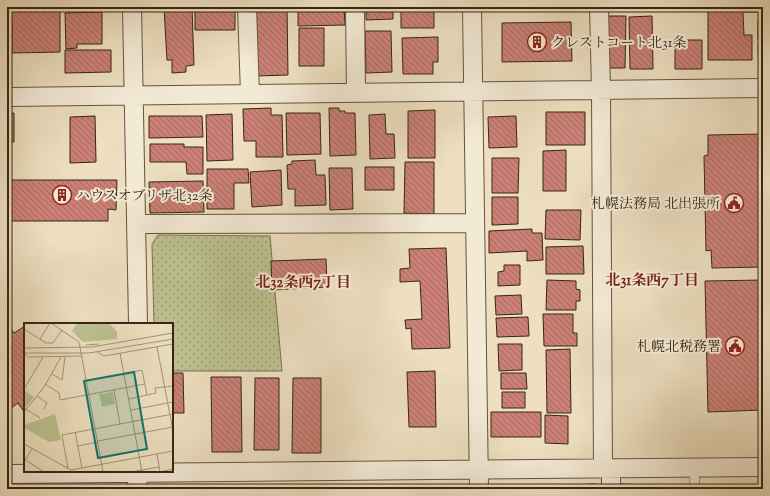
<svg xmlns="http://www.w3.org/2000/svg" width="770" height="496" viewBox="0 0 770 496" font-family="'Sorts Mill Goudy','Noto Serif JP',serif">
	<style>
		.park { fill: url(#park-dots); stroke: #797451 }
		.building { fill: url(#building-back-hatch); stroke: #362612 }
		.lines { fill: none; stroke-linecap: round; stroke-linejoin: round }
		.lane-casing { stroke: #64543e; stroke-width: 10 }
		.street-casing { stroke: #64543e; stroke-width: 20 }
		.lane { stroke: #f3ead6; stroke-width: 9 }
		.street { stroke: #f3ead6; stroke-width: 18 }
		.labels { text-anchor: middle; stroke-width: 4; stroke-linejoin: round; paint-order: stroke }
		.poi-label { font-size: 14px; fill: #362612; stroke: #f3ead6; text-anchor: start }
		.neighbourhood-label { font-size: 15px; font-weight: bold; fill: #7a1f14; stroke: #f3ead6 }
		.inset-road { fill: none; stroke: #a4957a; stroke-width: 1 }
		.view { fill: #0f766e; fill-opacity: 0.15; stroke: #0f766e; stroke-width: 2 }
		.inset-edge { fill: none; stroke: #362612; stroke-width: 2 }
	</style>
	<defs>
		<pattern id="park-dots" width="8" height="8" patternUnits="userSpaceOnUse"><rect width="8" height="8" fill="#bcc190"/><path d="M2 2h.1M6 6h.1" fill="none" stroke="#9a9d74" stroke-width="1.8" stroke-linecap="round"/></pattern>
		<pattern id="building-back-hatch" width="6" height="6" patternUnits="userSpaceOnUse"><rect width="6" height="6" fill="#ca8076"/><path d="M-1 5l2 2M0 0l6 6M5-1l2 2" fill="none" stroke="#a5695f"/></pattern>
	</defs>
	<rect width="100%" height="100%" fill="#eddfc0"/>
	<filter id="stains"><feTurbulence type="fractalNoise" baseFrequency=".005" numOctaves="4"/><feColorMatrix values="0 0 0 0 .2 0 0 0 0 .09 0 0 0 0 .02 0 0 0 .5 -.17"/></filter>
	<radialGradient id="worn" r=".72"><stop offset=".6" stop-color="#630" stop-opacity="0"/><stop offset="1" stop-color="#630" stop-opacity=".3"/></radialGradient>
	<path class="park" d="M158,235L270,236L282,371H172V324H154L152,244Z"/>
	<path class="building" d="M7,7H60V52L12,53V23H7Z
		M64,7H90V10L64,11Z
		M192,7L194,65L186,66V72L172,73V60H167L164,8Z
		M195,7H213L212,11L235,10V30H195Z
		M256,7H287L288,75L256,76Z
		M298,7H344L345,25L298,26Z
		M366,7H393V19L366,20Z
		M401,7H434V28H401Z
		M607,7H664V9L608,11Z
		M708,7H758V12H743L744,35H752V60H708Z
		M102,12V44H77V48L66,49L65,13Z
		M607,16H626L625,68H606Z
		M652,16L653,69H630L629,17Z
		M758,21H763V40H758Z
		M571,22L572,61L502,62V23Z
		M299,28H324V66H299Z
		M365,31H391L392,72L366,73Z
		M438,37V62H433V74H403L402,38Z
		M675,40H702V69H675Z
		M758,44H763V71H759Z
		M65,50H111V72L65,73Z
		M271,108V115H282L283,157H256V141H244L243,109Z
		M329,108H339V111H345V113H355L356,155L330,156Z
		M435,110V158H408V111Z
		M546,112H585V145H546Z
		M7,113H14V142H7Z
		M286,113H320L321,154L287,155Z
		M232,114L233,160L207,161L206,115Z
		M385,114L386,134H394L395,158L370,159L369,115Z
		M95,116L96,162L70,163V117Z
		M149,116H202L203,137L149,138Z
		M516,116L517,147L489,148L488,117Z
		M763,134V267L712,268L711,250L706,251L704,156L708,155V135Z
		M150,144H184V147H203V174H187L186,162H150Z
		M566,150V191H543V151Z
		M492,158H519L518,193H492Z
		M315,160L316,175H325L326,205L295,206V189H288L287,165L292,164V161Z
		M405,162H434V214L404,213Z
		M365,167H394V190H365Z
		M329,168H352L353,209L330,210Z
		M207,169H248L249,183H234V209H207Z
		M281,170L282,205L252,207L250,172Z
		M7,180H117L116,210L108,209V221H7Z
		M203,181L204,212L150,213L149,182Z
		M492,197H518V224L492,225Z
		M546,210H581L580,240L545,239Z
		M532,229V233H542L543,260L527,261V251L489,253V231Z
		M583,246L584,274H546V247Z
		M446,248L450,348L412,349L411,328L406,329L405,320L422,319L420,281L400,282V269L410,268L409,249Z
		M326,259L327,287L272,290L271,261Z
		M504,265H520V285L498,286V272L504,271Z
		M547,280L576,281V289L580,290V301H576V310H546Z
		M763,280V410L708,412L705,281Z
		M521,295L522,314L496,315L495,296Z
		M543,314H573V333H577V346H544Z
		M528,317L529,336L497,337L496,318Z
		M7,323L14,333L25,326V413L18,403L7,411Z
		M498,344H522V370L499,371Z
		M570,349L571,413H547L546,350Z
		M435,371L436,427H409L407,372Z
		M172,373H183L184,413H172Z
		M501,373H526L527,389H501Z
		M211,377H241L242,452H212Z
		M255,378H279V450H254Z
		M293,378H321V453H292Z
		M502,392H525V408H502Z
		M491,412H541V437H491Z
		M545,415L568,416V444L545,443Z
		M596,484L597,489H569V485Z
		M619,484L648,485V489H619Z"/>
	<g class="lines">
		<g class="lane-casing">
			<path id="lane" d="M694,468L695,489"/>
		</g>
		<g class="street-casing">
			<path id="street" d="M132,7L138,324
				M247,7L250,94
				M355,7L356,93
				M472,7L479,489
				M599,7L601,90L603,468
				M7,97L763,88
				M136,224L475,223
				M611,468V489
				M7,474L763,467
				M136,489L140,471"/>
		</g>
		<use href="#lane" class="lane"/>
		<use href="#street" class="street"/>
	</g>
	<defs>
		<g id="building-ring" transform="scale(1)"><circle r="9.5" fill="#f3ead6" stroke="#8f2418" stroke-width="1.5"/><path d="M-4-6H4V6H1V3H-1V6H-4ZM-2.5-4.3h1.7v1.8h-1.7ZM.8-4.3h1.7v1.8H.8ZM-2.5-1h1.7V.8h-1.7ZM.8-1h1.7V.8H.8Z" fill="#8f2418"/></g>
		<g id="civic-ring" transform="scale(1)"><circle r="9.5" fill="#f3ead6" stroke="#8f2418" stroke-width="1.5"/><path d="M-.6-6.5H3V-4.5H.6V-3L4-1V1h2V6H-6V1h2V-1L-.6-3ZM-1.2 2.5V6h2.4V2.5Z" fill="#8f2418"/></g>
	</defs>
	<g fill-rule="evenodd">
		<use href="#building-ring" x="537" y="42"/>
		<use href="#building-ring" x="62" y="195"/>
		<use href="#civic-ring" x="734" y="203"/>
		<use href="#civic-ring" x="735" y="346"/>
	</g>
	<g class="labels">
		<g class="poi-label">
			<text x="551" y="47">クレストコート北31条</text>
			<text x="76" y="200">ハウスオブリザ北32条</text>
			<text x="720" y="208" text-anchor="end">札幌法務局 北出張所</text>
			<text x="721" y="351" text-anchor="end">札幌北税務署</text>
		</g>
		<g class="neighbourhood-label">
			<text x="652" y="285">北31条西7丁目</text>
			<text x="303" y="287">北32条西7丁目</text>
		</g>
	</g>
	<g transform="translate(24 323)">
		<rect width="149" height="149" fill="#eddfc0"/>
		<path d="M53,0H85L93,9V16L59,19L48,8ZM31,91L37,117L25,119L0,105V102Z" fill="#bcc190"/>
		<path d="M1,68L10,74L2,84L0,83ZM89,69L91,81L78,84L75,71Z" fill="#bcc190"/>
		<path class="inset-road" d="M27,0L55,19L79,149M0,6L22,20H29L38,7M16,16L26,0M62,22L75,21M133,24L149,108M0,25L68,24L149,10M73,29L80,33L149,21M0,30L4,34L58,33M0,30H65L149,16M96,30L118,149M28,51L38,57L41,34M100,51L118,47L123,72L105,76M21,61L35,70L36,77L121,61M0,66L19,34M90,67L96,101M123,72L132,70L131,65L149,63M13,73L23,80L20,86M0,85L16,95M107,87L149,79M0,89L20,64L37,34M51,109L58,145M74,118L149,104M0,121L47,147L149,128M54,123L74,119M133,131L136,149M0,136L20,149M0,139L8,126M44,146L38,112L149,91M107,149L135,144M136,149L149,146"/>
		<path class="view" d="M110,49L123,126L74,135L60,58Z"/>
		<rect width="149" height="149" class="inset-edge"/>
	</g>
	<rect width="770" height="496" fill="none" stroke="#eddfc0" stroke-width="24"/>
	<rect x="8" y="8" width="754" height="480" fill="none" stroke="#362612" stroke-width="2"/>
	<rect x="12" y="12" width="746" height="472" fill="none" stroke="#362612"/>
	<rect width="100%" height="100%" filter="url(#stains)"/>
	<rect width="100%" height="100%" fill="url(#worn)"/>
</svg>
